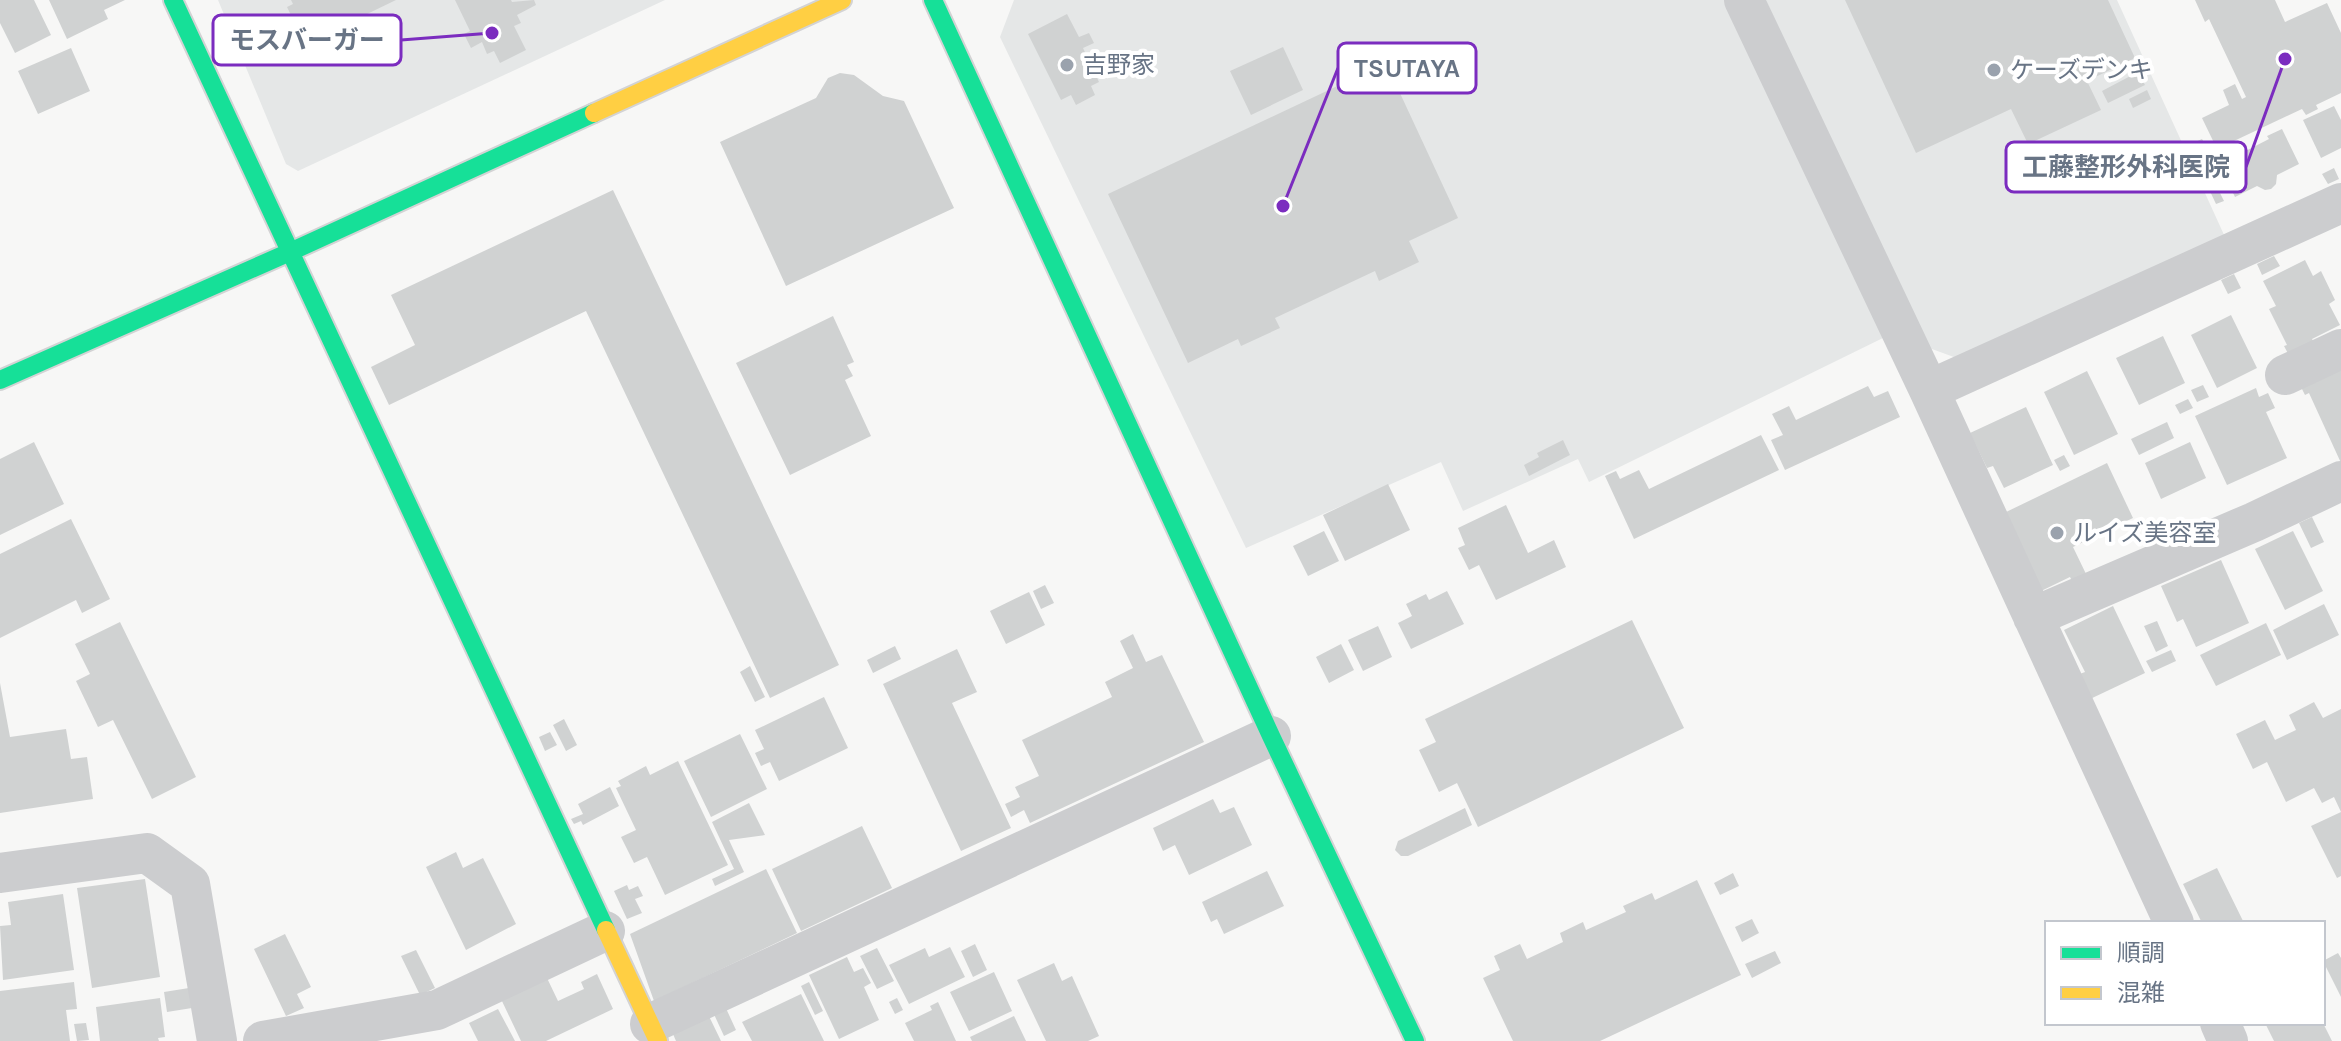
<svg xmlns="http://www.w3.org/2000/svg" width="2341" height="1041" viewBox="0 0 2341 1041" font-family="Karla,'Noto Sans JP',sans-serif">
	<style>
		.built { fill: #e5e7e7 }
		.building { fill: #d0d2d2 }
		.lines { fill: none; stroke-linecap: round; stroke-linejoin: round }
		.fast-casing { stroke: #d3d3d4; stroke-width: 22 }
		.slow-casing { stroke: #d3d3d4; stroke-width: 22 }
		.street { stroke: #cccdcf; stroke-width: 40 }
		.fast { stroke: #16e098; stroke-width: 18 }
		.slow { stroke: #ffcf43; stroke-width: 18 }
		.poi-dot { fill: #9aa2ad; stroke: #fff; stroke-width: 3 }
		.labels { text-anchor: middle; stroke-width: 8; stroke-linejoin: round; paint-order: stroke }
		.poi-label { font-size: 24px; fill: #687485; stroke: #fff; text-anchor: start }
		.leader { fill: none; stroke: #7b2cbf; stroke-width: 3 }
		.callout-dot { fill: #7b2cbf; stroke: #fff; stroke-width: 3 }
		.callout { fill: #fff; stroke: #7b2cbf; stroke-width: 3 }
		.callout-label { font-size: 26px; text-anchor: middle; font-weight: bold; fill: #687485 }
	</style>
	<rect width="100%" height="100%" fill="#f7f7f6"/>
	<path class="built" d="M218,0H665L298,171L286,164Z
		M1014,0H1730L1887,336L1589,482L1578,459L1463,511L1441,462L1246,548L1000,37Z
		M1766,0H2117L2225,237L1962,360L1921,345Z"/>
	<path class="building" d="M0,0H34L51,35L15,53L0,23Z
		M49,0H125L104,10L108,19L67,39Z
		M291,0H396L305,44L287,7L293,4Z
		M455,0H511L512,2L534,0L536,5L517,15L521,23L514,26L526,50L500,63L494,51L487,54L482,42L471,48L464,34L470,31Z
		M1845,0H2108L2135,58L2087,81L2101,110L2028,144L2011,109L1916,153Z
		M2195,0H2275L2285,22L2327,3L2341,33V93L2316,105L2318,109L2306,115L2302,109L2217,149L2202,118L2229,105L2223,90L2235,84L2242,99L2246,97L2209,19L2205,22Z
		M1067,14L1079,37L1089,33L1094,43L1083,48L1099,82L1091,86L1095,95L1076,105L1071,95L1061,100L1028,34Z
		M1283,47L1303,90L1251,115L1230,71Z
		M71,48L90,91L38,114L18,71Z
		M1386,63L1458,218L1409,241L1419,262L1379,281L1375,271L1275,318L1280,328L1241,346L1238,339L1188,363L1108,194Z
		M2138,72L2145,85L2108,103L2102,91Z
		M840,73L854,75L883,96L904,101L954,208L786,286L720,142L816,98L828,78Z
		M2147,90L2151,99L2133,108L2129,99Z
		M2334,106L2341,120V148L2321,158L2303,120Z
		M2282,129L2299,164L2277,175L2276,184L2271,189L2265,190L2257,186L2235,197L2217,160L2230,154L2232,158L2269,139L2267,136Z
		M2202,139L2210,153L2200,158L2193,143Z
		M2207,167L2224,201L2216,204L2200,170Z
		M2334,168L2339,179L2328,184L2322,174Z
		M613,190L839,665L770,698L586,311L389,405L371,367L415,345L391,295Z
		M2274,256L2280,266L2262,275L2257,264Z
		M2305,260L2313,276L2321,271L2335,300L2329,304L2340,325L2312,339L2316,346L2291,359L2284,346L2287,345L2269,309L2276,306L2263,281Z
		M2234,274L2241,288L2228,294L2221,280Z
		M2231,315L2257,368L2217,388L2191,335Z
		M833,316L854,362L847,365L853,376L845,380L871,436L790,475L736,363Z
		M2163,336L2185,383L2139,405L2116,358Z
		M2341,361V463L2309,393L2305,395L2298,381Z
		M2087,371L2118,434L2074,455L2044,392Z
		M2203,385L2209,397L2197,402L2191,390Z
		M1868,386L1874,397L1888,391L1900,417L1785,470L1771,440L1783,435L1772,414L1789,406L1796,420Z
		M2256,388L2259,397L2268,393L2275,408L2266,412L2287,458L2227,485L2195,416Z
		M2188,399L2193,408L2180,414L2175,405Z
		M2026,407L2053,465L2004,488L1993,466L1987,468L1970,433Z
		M2167,422L2174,438L2139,455L2131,439Z
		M1761,435L1779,470L1634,539L1605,476L1616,471L1620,479L1639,470L1649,489Z
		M1563,440L1570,455L1529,476L1524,465L1539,457L1537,453Z
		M34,442L64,504L0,535V459Z
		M2190,442L2206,478L2161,499L2145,463Z
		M2064,455L2070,466L2060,471L2054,460Z
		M2107,463L2133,518L2073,547L2087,576L2073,583L2070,577L2039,592L2002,514Z
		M1388,484L1410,530L1345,561L1323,515Z
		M1506,505L1528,553L1554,540L1566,567L1496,600L1479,565L1469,570L1458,548L1465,545L1458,528Z
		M2312,517L2324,542L2311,548L2299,523Z
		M71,519L110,599L82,613L76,600L0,638V554Z
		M1324,531L1339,561L1308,576L1293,546Z
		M2293,531L2323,591L2285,610L2255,549Z
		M2221,560L2249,623L2196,647L2183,619L2177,622L2161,586Z
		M1045,585L1054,603L1041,609L1033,591Z
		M1447,591L1464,624L1411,649L1398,623L1412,616L1406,604L1426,594L1429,600Z
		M1029,592L1045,625L1006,644L990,611Z
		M2324,604L2339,635L2287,660L2273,630Z
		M2113,606L2145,673L2088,700L2077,675L2085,672L2064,630Z
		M1632,620L1684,728L1478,827L1457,783L1439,792L1419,750L1436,742L1425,719Z
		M2157,621L2168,646L2156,652L2144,626Z
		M120,622L196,777L152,799L113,720L98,727L76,681L90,674L75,644Z
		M2266,623L2281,655L2216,686L2200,655Z
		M1378,626L1392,657L1363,671L1348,640Z
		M1133,634L1146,662L1162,655L1204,742L1030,823L1024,810L1011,817L1005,804L1020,797L1015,787L1039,776L1022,740L1112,697L1105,682L1133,668L1120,641Z
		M1341,644L1354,670L1329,683L1316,657Z
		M895,646L901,659L873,673L867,660Z
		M957,649L977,692L952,703L1011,828L961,851L883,684Z
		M2171,650L2176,661L2152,672L2146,661Z
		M750,666L765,697L755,702L740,672Z
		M0,683L10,737L66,729L71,759L87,757L93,799L0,813Z
		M824,697L848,748L779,781L770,762L761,766L755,753L764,749L755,730Z
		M2314,702L2323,718L2341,709V876L2337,878L2311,826L2341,812L2334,797L2322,803L2314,788L2286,802L2267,762L2253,769L2236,734L2265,720L2275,740L2296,730L2289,715Z
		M564,719L577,745L566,751L553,725Z
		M550,732L557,745L545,751L539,737Z
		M740,734L767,789L711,817L684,761Z
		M678,761L728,865L665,895L647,857L634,863L621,837L636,830L616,788L621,786L618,781L646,766L650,775Z
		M610,787L619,806L583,825L581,821L574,824L571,819L583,814L578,804Z
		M1213,799L1220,813L1234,807L1252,845L1189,875L1175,845L1163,851L1153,828Z
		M749,803L765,835L729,840L744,872L715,886L712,879L734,869L712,822Z
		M1465,808L1472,825L1408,856H1401L1395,850L1398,841Z
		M862,826L892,888L801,931L772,869Z
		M456,852L463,868L483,858L516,924L466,950L426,867Z
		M2217,868L2244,923H2202L2183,884Z
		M766,869L797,933L654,1001L630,934Z
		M1267,871L1284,906L1224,934L1217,919L1211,922L1202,902Z
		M1733,873L1739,886L1720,895L1714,883Z
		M145,879L160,977L92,988L77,888Z
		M1697,880L1741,975L1600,1041H1513L1483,978L1500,970L1494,956L1520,944L1527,959L1563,942L1560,933L1583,922L1586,930L1626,912L1623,906L1652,893L1655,900Z
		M627,885L629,890L638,886L643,896L635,899L642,913L627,919L614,891Z
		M63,894L74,970L3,980L0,926L11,925L8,902Z
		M1752,919L1759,933L1742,942L1735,927Z
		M285,934L311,987L297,994L304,1008L286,1016L254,949Z
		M975,944L987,970L973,977L961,951Z
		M950,947L965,977L909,1004L889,965L925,948L929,957Z
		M877,948L894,981L877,989L860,956Z
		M416,950L435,988L420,995L401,956Z
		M1775,951L1781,963L1752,978L1745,964Z
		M2338,953L2341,958V997L2323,961Z
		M847,957L854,972L863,968L871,983L864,987L879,1020L839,1039L809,975Z
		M1054,963L1062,981L1072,976L1099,1036L1088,1041H1046L1017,980Z
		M994,972L1012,1011L969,1031L950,992Z
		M597,974L613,1009L546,1041H521L501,999L547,978L558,1001L584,989L581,982Z
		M74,982L77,1009L66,1010L70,1041H0V991Z
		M809,982L823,1011L815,1015L801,986Z
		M189,988L192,1008L167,1012L164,992Z
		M801,994L824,1041H752L742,1022Z
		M160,998L165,1037L158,1038L159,1041H100L96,1007Z
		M897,998L903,1010L895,1014L889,1002Z
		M938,1002L956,1041H914L905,1023L932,1010L930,1006Z
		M724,1004L736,1030L724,1036L712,1010Z
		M498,1009L515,1041H478L469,1023Z
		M706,1010L721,1041H676L670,1027Z
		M1014,1016L1026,1041H972L970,1037Z
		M86,1023L89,1040L77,1041L74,1024Z
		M2265,1023H2323L2332,1041H2274Z"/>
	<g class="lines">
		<g class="fast-casing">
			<path id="fast" d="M173,0L606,930
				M933,0L1271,736L1415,1041
				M0,380L290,252L594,113"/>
		</g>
		<g class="slow-casing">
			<path id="slow" d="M594,113L842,0
				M606,930L658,1041"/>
		</g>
		<path class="street" d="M1744,0L1929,390L2174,923
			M2285,375L2341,349
			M1929,390L2341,203
			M2033,617L2254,522L2341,481
			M0,873L147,853L190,884L217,1041
			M2220,1023L2228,1041
			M650,1024L1271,736
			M263,1041L437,1010L605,931"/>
		<use href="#fast" class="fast"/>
		<use href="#slow" class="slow"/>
	</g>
	<g class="poi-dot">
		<circle cx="1067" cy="65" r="8"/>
		<circle cx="1994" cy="70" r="8"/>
		<circle cx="2057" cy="533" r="8"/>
	</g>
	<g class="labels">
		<g class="poi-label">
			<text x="1083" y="73">吉野家</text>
			<text x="2010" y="78">ケーズデンキ</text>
			<text x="2073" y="541">ルイズ美容室</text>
		</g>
	</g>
	<path class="leader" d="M492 33L401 40M1283 206L1338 68M2285 59L2246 167"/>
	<g class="callout-dot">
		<circle cx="492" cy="33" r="8"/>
		<circle cx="1283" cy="206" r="8"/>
		<circle cx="2285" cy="59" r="8"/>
	</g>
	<g class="callout">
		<rect x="213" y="15" width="188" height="50" rx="8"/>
		<rect x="1338" y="43" width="138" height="50" rx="8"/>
		<rect x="2006" y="142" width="240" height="50" rx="8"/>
	</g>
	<g class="callout-label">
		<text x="307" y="49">モスバーガー</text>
		<text x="1407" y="77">TSUTAYA</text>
		<text x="2126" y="176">工藤整形外科医院</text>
	</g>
	<rect x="2045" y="921" width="280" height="104" fill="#ffffff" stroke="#c3c7ce" stroke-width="2"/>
	<rect x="2061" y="947" width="40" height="12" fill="#16e098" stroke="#c3c7ce" stroke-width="2"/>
	<text x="2117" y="961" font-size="24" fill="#687485">順調</text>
	<rect x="2061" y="987" width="40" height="12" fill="#ffcf43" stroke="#c3c7ce" stroke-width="2"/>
	<text x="2117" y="1001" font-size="24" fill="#687485">混雑</text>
</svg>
